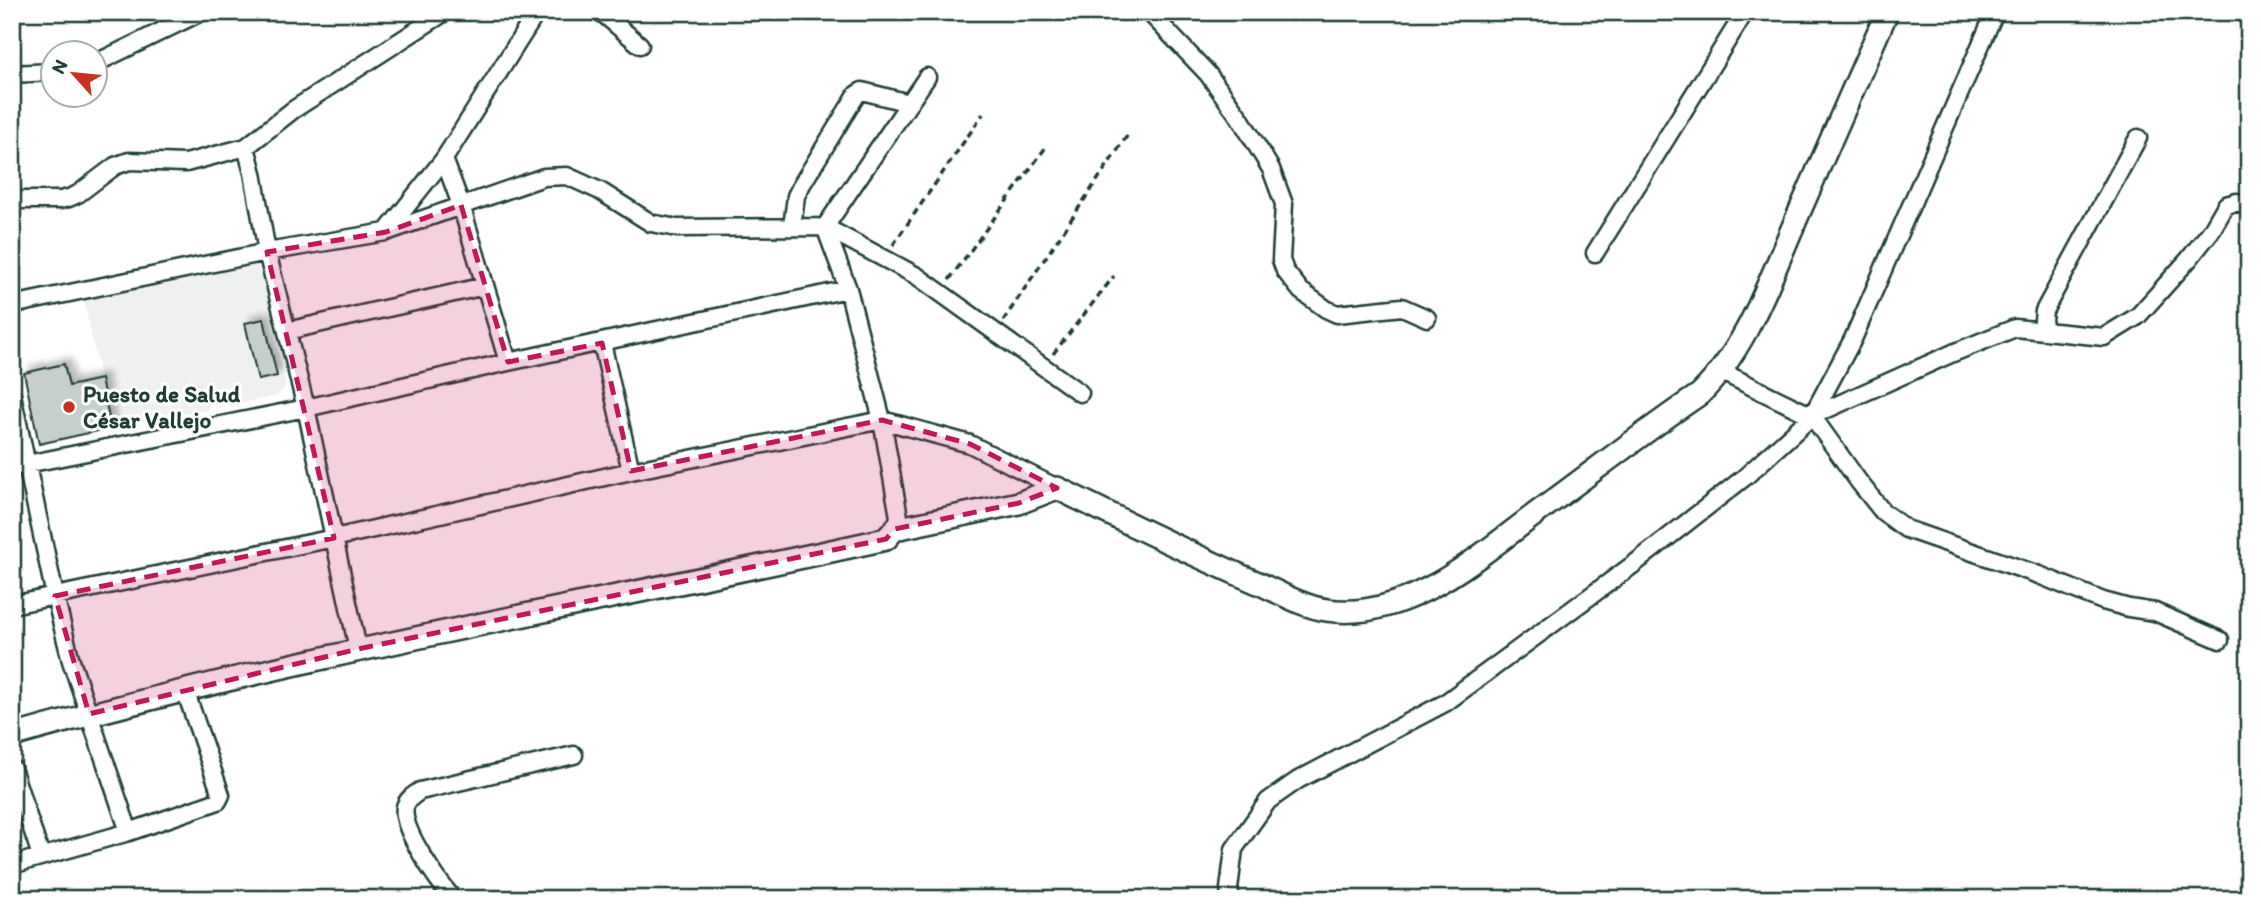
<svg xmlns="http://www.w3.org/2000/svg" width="2261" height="911" viewBox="0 0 2261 911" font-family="Itim,sans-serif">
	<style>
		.built { fill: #eef1f0 }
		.building { fill: #c7cfcc; stroke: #1f3d34; stroke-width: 2; filter: url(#shadow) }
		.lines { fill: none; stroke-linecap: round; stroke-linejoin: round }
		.street-casing { stroke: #1f3d34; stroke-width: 21 }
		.secondary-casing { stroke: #1f3d34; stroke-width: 26 }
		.path { stroke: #1f3d34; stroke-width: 3.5; stroke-dasharray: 7 5; stroke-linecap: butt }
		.street { stroke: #fff; stroke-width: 16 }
		.secondary { stroke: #fff; stroke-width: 21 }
		.marked { fill: #c2185b; fill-opacity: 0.2; stroke: #c2185b; stroke-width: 5; stroke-dasharray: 14 9; stroke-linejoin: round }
		.poi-dot { fill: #c8321e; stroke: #fff; stroke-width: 2.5 }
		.labels { text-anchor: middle; stroke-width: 6; stroke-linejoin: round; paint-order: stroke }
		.poi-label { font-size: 23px; font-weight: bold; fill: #1f3d34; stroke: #fff; text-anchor: start }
	</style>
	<defs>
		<filter id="shadow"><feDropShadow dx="6" dy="-6" stdDeviation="3.5" flood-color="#0004"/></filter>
	</defs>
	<rect width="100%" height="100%" fill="#fff"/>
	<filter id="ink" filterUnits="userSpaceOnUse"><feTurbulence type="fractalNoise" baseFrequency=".0143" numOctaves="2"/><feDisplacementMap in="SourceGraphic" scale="14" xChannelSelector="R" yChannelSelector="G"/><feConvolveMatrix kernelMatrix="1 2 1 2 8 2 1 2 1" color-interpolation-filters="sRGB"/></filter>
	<g filter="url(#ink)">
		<path class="built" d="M252,259L261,263L286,386L277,396L231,405L222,398L212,400L207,410L111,428L83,296Z"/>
		<path class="building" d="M264,319L277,376L258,380L245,323Z
			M64,364L69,386L101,379L111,428L39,444L24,373Z"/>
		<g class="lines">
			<g class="street-casing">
				<path id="street" d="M601,12L640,45
					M1149,12L1208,74L1240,118L1271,169L1284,204L1281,260L1285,271L1301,291L1326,309L1337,314L1402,307L1427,318
					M94,64L201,12
					M12,74L52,72
					M246,147L253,173L267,252L306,408L358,649
					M12,200H60L69,198L78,194L115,166L129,161L186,163L246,147L293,110L445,12
					M792,227L796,196L802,184L857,94L862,91L909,103
					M387,231L444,159
					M1595,253L1745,12
					M12,305L267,252L386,232L544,177L567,176L600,191L651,223L677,228L825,227L917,276L1080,393
					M2045,330L2043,320L2044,311L2138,138
					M287,331L485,286
					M602,343L631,471
					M508,362L461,205L444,159L537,12
					M1720,371L1812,416L1953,353L2015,328L2104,337L2138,316L2189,259L2211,231L2226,205L2237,202L2249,206
					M12,395L55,596L71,661L129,832
					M1812,416L1859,482L1883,512L1906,529L2039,575L2103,601L2129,608L2155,612L2220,640
					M12,467L306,408L508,362L848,289
					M895,529L899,517L882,420L848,289L825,227L927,77
					M12,605L334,538L631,471L882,420L970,444L1057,488
					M12,768L41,856
					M12,865L129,832L218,801L221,795L185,690
					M453,899C439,882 400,829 405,807C407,799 414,795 420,791L574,755
					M1231,899L1229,889L1234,849L1268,801L1298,780L1445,703L1634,564L1745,477L1812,416L1853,339L1995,12"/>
			</g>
			<g class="secondary-casing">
				<path id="secondary" d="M12,736C300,654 594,604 886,539L895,529L1019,503L1057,488C1123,521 1190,554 1258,583C1280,593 1304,607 1327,610C1408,622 1481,554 1542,509C1594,471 1646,430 1700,394C1747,348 1769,281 1795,222C1826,152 1857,82 1887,12"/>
			</g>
			<path class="path" d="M893,245L983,114
				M949,280L1046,147
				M1003,321L1129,133
				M1053,354L1114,276"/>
			<use href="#street" class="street"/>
			<use href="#secondary" class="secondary"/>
		</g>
	</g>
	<path class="marked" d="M461,205L508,362L602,343L631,471L882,420L970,444L1057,488L1019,503L895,529L886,539L358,649L89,714L55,596L334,538L267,252L386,232Z"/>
	<circle class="poi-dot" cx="69" cy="407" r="7"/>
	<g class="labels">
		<g class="poi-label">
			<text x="83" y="402">Puesto de Salud<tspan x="83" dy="26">César Vallejo</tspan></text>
		</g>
	</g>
	<rect width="2261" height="911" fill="none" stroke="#fff" stroke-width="42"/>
	<rect x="21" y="21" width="2219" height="869" fill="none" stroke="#1f3d34" stroke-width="2.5" filter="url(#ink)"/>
	<g transform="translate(74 74) rotate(297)"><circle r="33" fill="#ffffff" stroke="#a5b1ae" stroke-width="2"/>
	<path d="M0-5L12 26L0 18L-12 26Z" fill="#c8321e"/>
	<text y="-10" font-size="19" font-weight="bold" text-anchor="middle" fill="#1f3d34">N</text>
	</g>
</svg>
